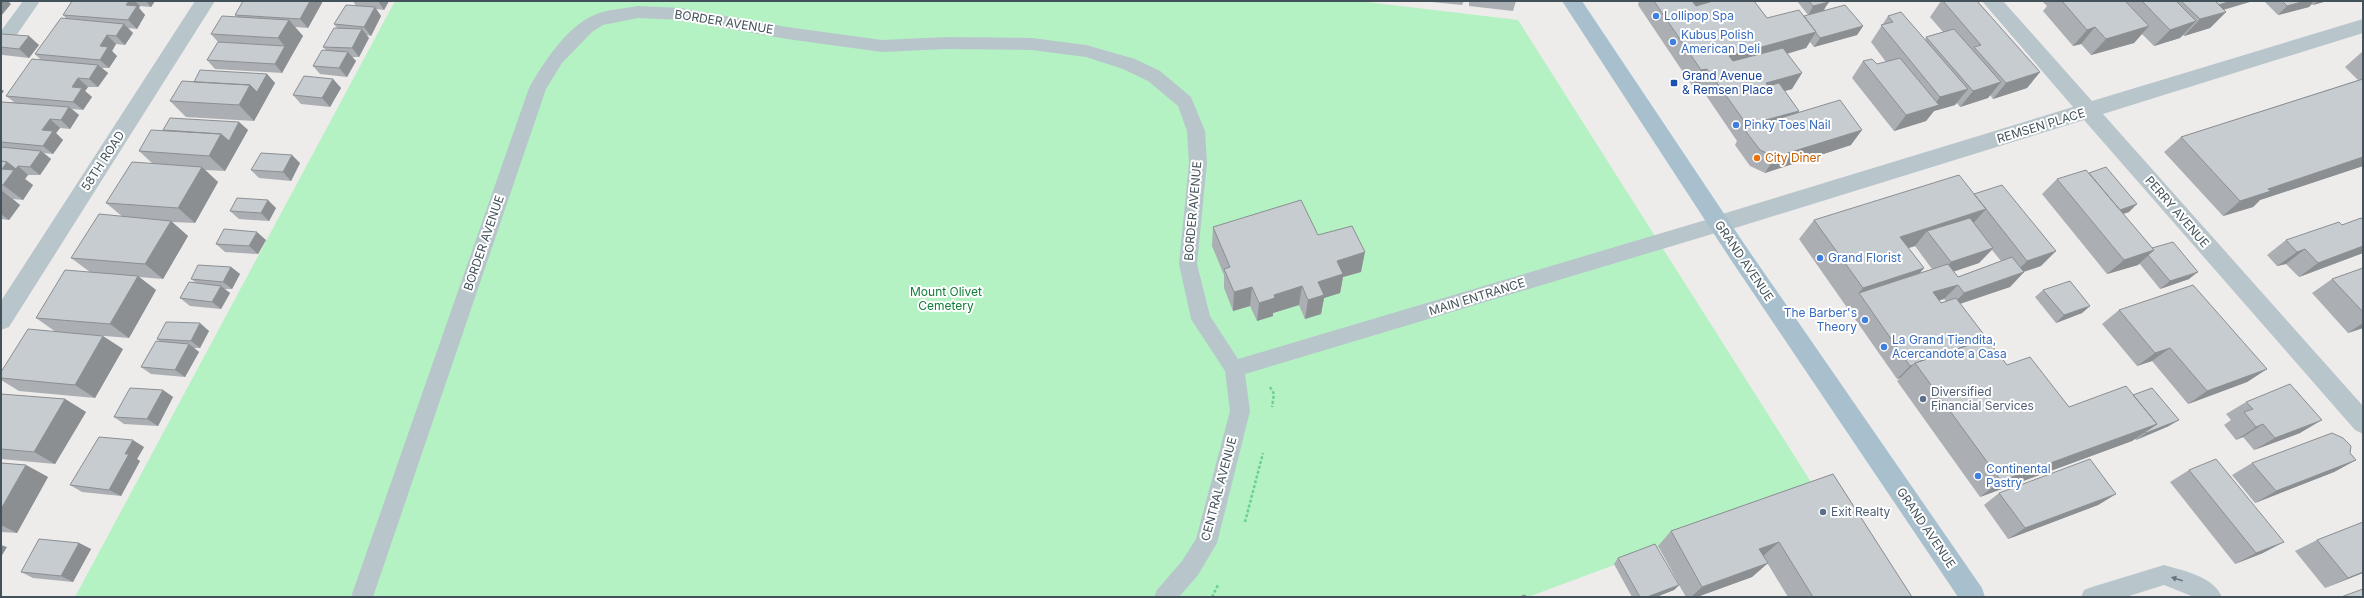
<svg xmlns="http://www.w3.org/2000/svg" width="2364" height="598" viewBox="0 0 2364 598" font-family="Inter,sans-serif">
	<style>
		.green { fill: #b4f1c3 }
		.lines { fill: none; stroke-linecap: round; stroke-linejoin: round }
		.path { stroke: #6bd190; stroke-width: 2.5; stroke-dasharray: 3 2; stroke-linecap: butt }
		.lane { fill: #b8c6cc; fill-rule: evenodd }
		.street { fill: #b8c6cc; fill-rule: evenodd }
		.primary { fill: #a8c0cd; fill-rule: evenodd }
		.wall { fill: #abafb4; fill-rule: evenodd }
		.shaded-wall { fill: #8b8f92 }
		.building { fill: #c7ccd1; stroke: #8b8f92 }
		.oneway { fill: #66757c }
		.shop-dot { fill: #3f7fe0; stroke: #fff; stroke-width: 1.5 }
		.transit-dot { fill: #1a4fb4; stroke: #fff; stroke-width: 1.5 }
		.food-dot { fill: #e8710a; stroke: #fff; stroke-width: 1.5 }
		.service-dot { fill: #5c6f8a; stroke: #fff; stroke-width: 1.5 }
		.labels { text-anchor: middle; stroke-width: 4; stroke-linejoin: round; paint-order: stroke }
		.shop-label { font-size: 12px; fill: #366cbe; stroke: #fff; text-anchor: start }
		.street-label { font-size: 12px; fill: #43525a; stroke: #fff }
		.transit-label { font-size: 12px; fill: #164399; stroke: #fff; text-anchor: start }
		.food-label { font-size: 12px; fill: #c56008; stroke: #fff; text-anchor: start }
		.park-label { font-size: 12px; fill: #107e37; stroke: #fff }
		.service-label { font-size: 12px; fill: #4e5e75; stroke: #fff; text-anchor: start }
	</style>
	<rect width="100%" height="100%" fill="#eeebeb"/>
	<path class="green" d="M395,1H1358L1518,20L1816,490L1528,597H75Z"/>
	<g class="lines">
		<path class="path" d="M1270,387L1274,394L1272,407
			M1245,522L1263,453
			M1212,597L1218,585"/>
		<path class="lane" d="M23,1H40L7,49L1,50V31Z
			M638,6L681,8L787,27L882,40L947,37L1032,38L1086,45L1135,59L1160,71L1191,97L1205,131L1207,163L1197,264L1210,316L1238,359L1719,216L1725,219L1728,224L1725,229L1719,232L1245,374L1250,411L1217,543L1198,575L1179,597H1154L1157,590L1182,561L1196,539L1230,411L1225,371L1191,319L1179,264L1189,163L1187,131L1178,106L1148,81L1123,69L1086,57L1032,50L947,49L882,52L787,39L681,20L638,18L603,25L592,32L562,63L546,89L373,597H351L529,88C543,63 566,28 592,16C605,9 624,9 638,6Z
			M2164,565C2184,571 2213,576 2222,597H2194L2164,585L2126,597H2081L2084,590L2092,587Z"/>
		<path class="street" d="M195,1H215L9,327L1,330V301Z
			M1982,1H2003L2092,101L2363,19V33L2103,114L2363,406V434L2355,430L2084,120L1719,233L1711,230L1708,224L1711,218L1719,215L2073,107Z"/>
		<path class="primary" d="M1562,1H1582L1747,248L1982,588L1985,597H1958L1731,260Z"/>
	</g>
	<path class="wall" d="M72,1H155L151,7L140,6L139,8L145,15L137,29L128,28L133,33L125,45L116,44L112,51L117,56L109,68H102L108,73L98,87H88L85,91L92,97L83,110L72,109L79,115L70,129L60,128L56,133L63,140L53,154L44,153L51,159L40,175H28L25,179L33,185L23,200L13,199L20,205L9,220L1,219V103L14,102L6,96L41,60L35,54L67,19L63,15Z
		M243,1H323L308,28L295,27L303,36L282,73L215,69L207,60L218,42L211,34L237,17L235,15Z
		M353,1H389L384,10L376,9L381,16L371,36L366,35L369,38L359,57H352L356,61L347,77L320,74L313,66L326,50L323,47L337,28L334,24L356,6Z
		M1422,1H1464L1462,5Z
		M1469,1H1516L1513,11L1469,6Z
		M1639,1H1754L1767,18L1804,16L1808,15L1797,1H1827L1824,11L1863,26L1857,35L1814,47L1810,42L1806,48L1787,54L1792,89L1784,91L1797,113L1851,145L1765,173L1750,166L1735,145L1737,141L1699,85L1693,87L1638,5Z
		M1941,1H1977L2040,72L2027,88L1993,99L1990,95L1988,98L1960,107L1957,103L1955,105L1934,111L1926,121L1894,131L1852,78L1863,61L1877,64L1886,62L1871,42L1888,16L1925,40L1926,37L1943,32L1930,17Z
		M2042,1H2253L2224,10L2226,12L2210,28L2184,36L2183,35L2180,38L2154,46L2142,34L2134,43L2091,55L2081,44L2073,46L2043,11L2047,6Z
		M2264,1H2327L2313,5L2312,4L2309,7L2278,15Z
		M1,35L39,45L29,58L3,55L1,54Z
		M2363,51V166L2260,200L2253,207L2223,216L2164,152L2181,137L2358,80L2345,67Z
		M267,74L275,83L254,121L186,117L170,101L194,82Z
		M333,79L341,88L330,107L301,104L293,95Z
		M239,122L248,130L225,171L205,170L218,182L195,223L172,222L188,236L163,279L139,277L156,290L129,338L56,332L36,318L90,272L71,258L123,217L106,203L152,163L139,151L163,130Z
		M300,163L291,181L259,178L251,170Z
		M2057,179L2129,212L2123,214L2152,248L2189,279L2160,289L2139,263L2138,265L2107,274L2042,194Z
		M1974,194L2041,266L2024,272L2010,287L1960,304L2007,365L2069,407L2133,395L2169,426L2136,440L2135,439L2132,441L1980,497L1897,381L1900,378L1897,379L1799,239L1814,220ZM1915,246L1932,269L1919,273L1924,268L1908,248ZM1992,250L2001,261L1958,277L1953,271L1979,263ZM1944,299L1946,301L1941,303L1939,300Z
		M276,208L269,221L239,219L230,211Z
		M2363,220V253L2299,277L2286,264L2277,266L2267,255L2286,240L2342,225Z
		M1213,227L1318,235L1361,272L1343,277L1340,293L1324,298L1321,314L1305,319L1299,305L1273,313V316L1257,321L1250,306L1233,311L1224,288V275L1212,246Z
		M266,240L258,254L225,252L216,244Z
		M231,267L240,274L232,289H224L230,293L221,309L190,306L180,298L196,283L191,279Z
		M2363,268V328L2348,333L2312,293L2332,279Z
		M2043,290L2090,306L2082,313L2056,323L2035,297Z
		M2119,310L2267,369L2247,382L2188,404L2152,361L2137,366L2102,324Z
		M209,331L200,348H194L199,352L185,377L151,374L141,367L161,342L157,339Z
		M123,349L95,398L19,391L1,380V372Z
		M163,390L173,397L158,426L124,424L114,417Z
		M1,394L65,399L86,412L55,464L1,459Z
		M2246,402L2300,433L2254,450L2243,437L2236,440L2224,425L2231,420L2226,414Z
		M144,447L137,459L140,461L121,496L82,492L70,485Z
		M2350,453L2356,460L2334,472L2255,503L2232,475L2252,463Z
		M1,463L26,465L48,477L17,533L1,532Z
		M2189,470L2263,553L2235,564L2170,482Z
		M1833,474L1912,597H1788L1763,556L1768,563L1752,577L1697,597H1686L1679,585L1674,590L1656,597H1632L1614,564L1618,558L1679,584L1658,546L1671,531Z
		M1999,493L2116,494L2098,505L2008,539L1984,505Z
		M2363,522V573L2325,588L2295,551L2317,540Z
		M79,543L91,549L73,582L33,578L21,572Z"/>
	<path class="shaded-wall" d="M1,1H8L11,4L1,16Z
		M129,1H135L140,6L139,8L145,15L137,29L128,20L126,5Z
		M146,1H155L151,7Z
		M310,1H323L318,10Z
		M310,1L318,10L308,28L300,19Z
		M378,1H389L384,10Z
		M1692,1H1728L1684,17Z
		M2231,1H2253L2207,14L2216,5Z
		M2305,1H2314L2309,7L2278,15L2287,6Z
		M2318,1H2327L2313,5Z
		M1829,2L1823,11L1808,16L1813,6Z
		M375,7L381,16L371,36L364,27Z
		M2226,12L2210,28L2184,36L2200,19Z
		M289,20L303,36L292,55L278,38Z
		M2196,21L2180,38L2154,46L2170,30Z
		M124,24L133,33L125,45L116,36Z
		M1863,26L1857,35L1814,47L1820,38Z
		M2149,26L2134,43L2091,55L2106,39Z
		M2095,27L2081,44L2073,46L2087,30Z
		M362,29L369,38L359,57L352,48Z
		M1816,32L1806,48L1721,72L1729,56Z
		M107,35L116,44L112,51L117,56L109,68L100,60V46Z
		M29,36L39,45L29,58L19,49Z
		M285,46L292,55L282,73L275,64Z
		M348,52L356,61L347,77L339,68Z
		M98,65L108,73L98,87L89,79Z
		M1707,69L1699,85L1693,87L1701,70Z
		M2040,72L2027,88L1993,99L2006,83Z
		M1802,73L1792,89L1756,99L1766,83Z
		M267,74L275,83L254,121L239,105L250,85Z
		M78,78L88,87L85,91L92,97L83,110L73,102L72,87Z
		M333,79L341,88L330,107L322,98Z
		M2001,82L1988,98L1960,107L1973,91Z
		M1,89L4,91L1,95Z
		M1968,89L1955,105L1934,111L1926,121L1894,131L1906,115L1933,106L1940,97Z
		M69,107L79,115L70,129L61,120Z
		M1799,111L1789,127L1744,130L1747,125Z
		M50,119L60,128L56,133L63,140L53,154L43,146L42,130Z
		M239,122L248,130L225,171L209,156L221,134Z
		M1862,130L1851,145L1765,173L1775,157Z
		M41,151L51,159L40,175L30,167Z
		M292,155L300,163L291,181L283,172Z
		M2363,157V166L2260,200L2253,207L2223,216L2240,201L2268,189Z
		M7,162L18,166L28,175L25,179L33,185L23,200L3,185L2,169Z
		M202,167L218,182L195,223L178,208Z
		M1,190L20,205L9,220L1,214Z
		M268,200L276,208L269,221L261,213Z
		M2137,204L2129,212L2104,220L2112,212Z
		M1986,209L1968,229L1927,231L1915,246L1883,256L1900,237Z
		M171,221L188,236L163,279L145,264Z
		M257,232L266,240L258,254L249,246Z
		M2363,246V253L2299,277L2318,263Z
		M1993,248L1979,263L1938,277L1951,262Z
		M2305,249L2286,264L2277,266L2297,252Z
		M2154,250L2138,265L2107,274L2124,260Z
		M2056,251L2041,266L2013,275L2027,261Z
		M1365,252L1361,272L1343,277L1340,293L1324,298L1321,314L1305,319L1308,300L1318,282L1337,261Z
		M231,267L240,274L232,289L223,282Z
		M1924,268L1907,288L1859,293L1863,288Z
		M2024,272L2010,287L1950,307L1964,293Z
		M2198,272L2189,279L2160,289L2170,281Z
		M138,276L156,290L129,338L110,324Z
		M1958,285L1944,299L1920,307L1933,292Z
		M221,286L230,293L221,309L212,302Z
		M1302,286L1299,305L1273,313V316L1257,321L1259,303L1274,295Z
		M1252,287L1250,306L1233,311L1234,292Z
		M2090,306L2082,313L2056,323L2064,315Z
		M200,323L209,331L200,348L191,341Z
		M2363,323V328L2348,333Z
		M103,336L123,349L95,398L75,385Z
		M189,344L199,352L185,377L175,370Z
		M2170,348L2152,361L2137,366L2155,353Z
		M1913,365L1900,378L1897,379L1910,366Z
		M2267,369L2247,382L2188,404L2207,391Z
		M163,390L173,397L158,426L147,419Z
		M65,399L86,412L55,464L34,452Z
		M2179,420L2169,426L2136,440L2146,433Z
		M2322,420L2300,433L2254,450L2275,438Z
		M2157,424L2132,441L1980,497L2001,481Z
		M2263,424L2243,437L2236,440L2256,427Z
		M133,440L144,447L137,459L140,461L121,496L109,490L125,454Z
		M2356,460L2334,472L2255,503L2276,491Z
		M26,465L48,477L17,533L1,525V509Z
		M2116,494L2098,505L2008,539L2025,528Z
		M1779,542L1763,556L1759,549Z
		M2284,542L2263,553L2235,564L2256,553Z
		M79,543L91,549L73,582L61,576Z
		M1,545L7,547L1,557Z
		M1768,563L1752,577L1697,597H1691L1702,587Z
		M2363,572V573L2325,588L2348,578Z
		M1679,585L1674,590L1656,597H1647Z"/>
	<path class="building" d="M72,1H129L126,5L137,6L128,20L63,15Z
		M243,1H310L300,19L235,15Z
		M1654,1H1692L1696,6L1713,1H1754L1767,18L1799,10L1816,32L1729,56L1733,61L1783,48L1802,73L1766,83L1768,86L1779,83L1799,111L1747,125L1707,69L1701,70Z
		M1809,1H1827L1829,2L1813,6Z
		M1943,1H1977L2040,72L2006,83L1974,47L1981,45Z
		M2062,1H2125L2149,26L2106,39L2095,27L2087,30Z
		M2142,1H2176L2196,21L2170,30Z
		M2181,1H2215L2226,12L2200,19Z
		M2215,1H2231L2219,5Z
		M2282,1H2305L2287,6Z
		M346,5L375,7L364,27L334,24Z
		M1845,5L1863,26L1820,38L1816,33V32L1804,16Z
		M1901,12L1968,89L1940,97L1881,25L1893,22L1888,16Z
		M222,16L289,20L278,38L211,34Z
		M61,18L124,24L116,36L107,35L100,46L108,47L100,60L35,54Z
		M334,28L362,29L352,48L323,47Z
		M1954,29L2001,82L1973,91L1926,37Z
		M2,34L29,36L19,49L1,47V35Z
		M218,42L285,46L275,64L207,60Z
		M322,50L348,52L339,68L313,66Z
		M1900,58L1939,105L1906,115L1863,61L1872,59L1877,64Z
		M32,59L98,65L89,79L78,78L72,87L82,88L73,102L6,96Z
		M200,70L267,74L257,92L250,85L194,82Z
		M304,76L333,79L322,98L293,95Z
		M2363,79V157L2268,189L2271,191L2240,201L2181,137Z
		M182,81L250,85L239,105L170,101Z
		M1840,100L1862,130L1775,157L1760,150L1744,129Z
		M2,102L69,107L61,120L50,119L42,130L53,131L43,146L1,142V103Z
		M170,118L239,122L229,141L221,134L163,130Z
		M151,130L221,134L209,156L139,151Z
		M1,147L41,151L30,167L18,166L16,169L7,162L1,161Z
		M261,153L292,155L283,172L251,170Z
		M1,161L7,162L2,169L14,170L3,185H1Z
		M132,162L202,167L178,208L106,203Z
		M2106,167L2137,204L2120,210L2089,173Z
		M2086,170L2154,250L2124,260L2057,179Z
		M1959,175L1986,209L1900,237L1924,268L1863,288L1814,220Z
		M2002,185L2056,251L2027,261L1986,209L1974,194Z
		M237,198L268,200L261,213L230,211Z
		M1301,200L1318,235L1352,226L1365,252L1337,261L1343,274L1318,282L1324,295L1308,300L1302,286L1274,295L1275,298L1259,303L1252,287L1234,292L1224,269L1230,267L1213,227Z
		M99,214L171,221L145,264L71,258Z
		M1970,218L1993,248L1951,262L1927,231Z
		M2361,218L2363,220V246L2318,263L2305,249L2297,252L2286,240L2339,222L2342,225Z
		M224,229L257,232L249,246L216,244Z
		M2173,242L2198,272L2170,281L2148,255L2154,250L2152,248Z
		M2012,257L2024,272L1964,293L1958,285L1933,292L1941,303L1956,298L1988,340L1987,339L1915,363L1913,365L1910,366L1859,293L1948,264L1958,277Z
		M198,265L231,267L223,282L191,279Z
		M2363,268V312L2332,279Z
		M65,270L138,276L110,324L36,318Z
		M2070,281L2090,306L2064,315L2043,290Z
		M189,282L221,286L212,302L180,298Z
		M2193,285L2267,369L2207,391L2170,348L2155,353L2119,310Z
		M166,322L200,323L191,341L157,339Z
		M28,329L103,336L75,385L1,378V372Z
		M1987,339L2007,365L2030,357L2069,407L2126,386L2157,424L2001,481L1915,363Z
		M156,341L189,344L175,370L141,367Z
		M2290,384L2322,420L2275,438L2263,424L2256,427L2244,412L2253,409L2246,402Z
		M130,388L163,390L147,419L114,417Z
		M2152,388L2179,420L2146,433L2145,432L2157,424L2133,395Z
		M1,394L65,399L34,452L1,449Z
		M2332,433L2343,438L2351,446L2350,453L2356,460L2276,491L2252,463Z
		M99,437L133,440L125,454H129L109,490L70,485Z
		M2090,459L2116,494L2025,528L1999,493Z
		M2216,459L2284,542L2256,553L2189,470Z
		M1,463L26,465L1,509Z
		M1833,474L1912,597H1813L1779,542L1759,549L1768,563L1702,587L1671,531Z
		M2363,522V572L2348,578L2317,540Z
		M39,539L79,543L61,576L21,572Z
		M1655,544L1679,585L1647,597H1640L1618,558Z
		M2363,589V597H2341Z
		M1525,595L1526,597H1519Z"/>
	<defs><path id="oneway-solid" d="M-6-.8H1V-3.2L6.5 0L1 3.2V.8H-6Z"/></defs>
	<use class="oneway" href="#oneway-solid" transform="translate(2177 579) rotate(-163)"/>
	<g class="shop-dot">
		<circle cx="1656" cy="16" r="4"/>
		<circle cx="1673" cy="42" r="4"/>
		<circle cx="1736" cy="125" r="4"/>
		<circle cx="1820" cy="258" r="4"/>
		<circle cx="1865" cy="320" r="4"/>
		<circle cx="1884" cy="347" r="4"/>
		<circle cx="1978" cy="476" r="4"/>
	</g>
	<rect class="transit-dot" x="1670" y="79" width="8" height="8" rx="2"/>
	<circle class="food-dot" cx="1757" cy="158" r="4"/>
	<g class="service-dot">
		<circle cx="1923" cy="399" r="4"/>
		<circle cx="1823" cy="512" r="4"/>
	</g>
	<g class="labels">
		<g class="shop-label">
			<text x="1664" y="20">Lollipop Spa</text>
			<text x="1681" y="39">Kubus Polish<tspan x="1681" dy="14">American Deli</tspan></text>
			<text x="1744" y="129">Pinky Toes Nail</text>
			<text x="1828" y="262">Grand Florist</text>
			<text x="1857" y="317" text-anchor="end">The Barber's<tspan x="1857" dy="14">Theory</tspan></text>
			<text x="1892" y="344">La Grand Tiendita,<tspan x="1892" dy="14">Acercandote a Casa</tspan></text>
			<text x="1986" y="473">Continental<tspan x="1986" dy="14">Pastry</tspan></text>
		</g>
		<g class="street-label">
			<text transform="translate(724 22) rotate(9)" y="4">BORDER AVENUE</text>
			<text transform="translate(2041 126) rotate(-17)" y="4">REMSEN PLACE</text>
			<text transform="translate(103 161) rotate(-57)" y="4">58TH ROAD</text>
			<text transform="translate(1193 211) rotate(-85)" y="4">BORDER AVENUE</text>
			<text transform="translate(2177 212) rotate(49)" y="4">PERRY AVENUE</text>
			<text transform="translate(484 243) rotate(-71)" y="4">BORDER AVENUE</text>
			<text transform="translate(1744 261) rotate(56)" y="4">GRAND AVENUE</text>
			<text transform="translate(1477 297) rotate(-17)" y="4">MAIN ENTRANCE</text>
			<text transform="translate(1219 489) rotate(-75)" y="4">CENTRAL AVENUE</text>
			<text transform="translate(1926 528) rotate(56)" y="4">GRAND AVENUE</text>
		</g>
		<g class="transit-label">
			<text x="1682" y="80">Grand Avenue<tspan x="1682" dy="14">&amp; Remsen Place</tspan></text>
		</g>
		<g class="food-label">
			<text x="1765" y="162">City Diner</text>
		</g>
		<g class="park-label">
			<text x="946" y="296">Mount Olivet<tspan x="946" dy="14">Cemetery</tspan></text>
		</g>
		<g class="service-label">
			<text x="1931" y="396">Diversified<tspan x="1931" dy="14">Financial Services</tspan></text>
			<text x="1831" y="516">Exit Realty</text>
		</g>
	</g>
	<rect width="2364" height="598" fill="none" stroke="#43525a" stroke-width="4"/>
</svg>
